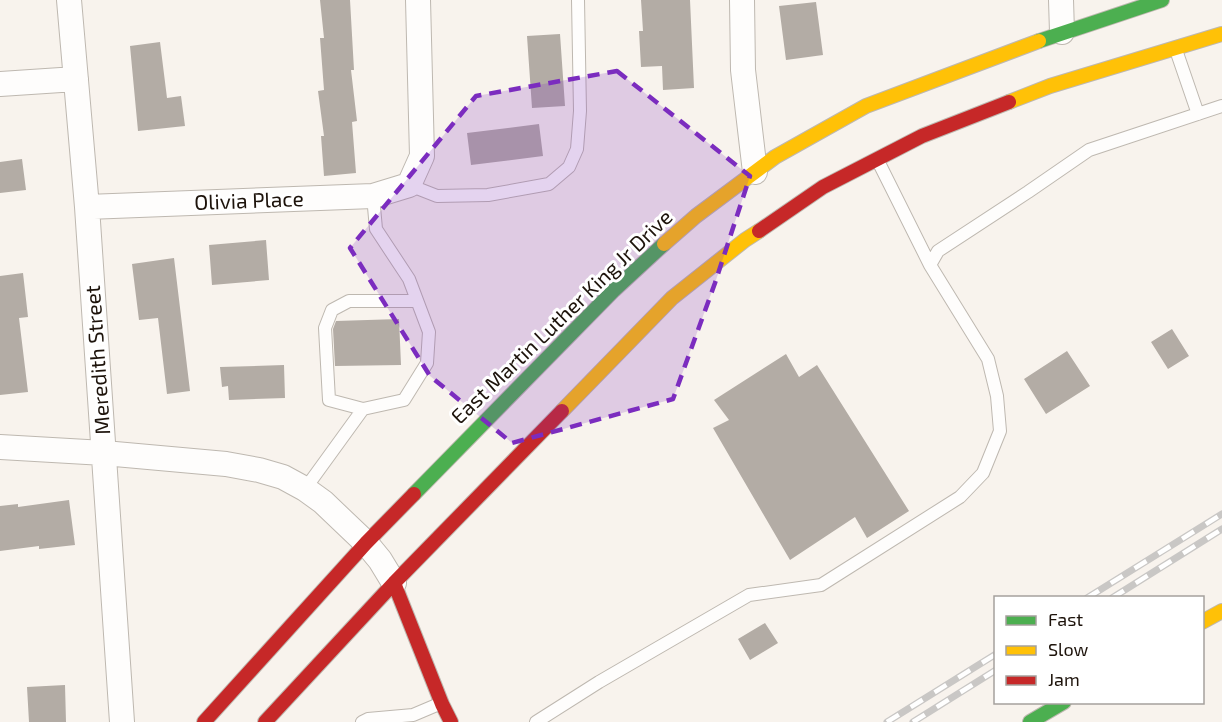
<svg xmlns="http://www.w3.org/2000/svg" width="1222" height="722" viewBox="0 0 1222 722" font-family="'Exo 2',sans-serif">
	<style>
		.building { fill: #b3aca5 }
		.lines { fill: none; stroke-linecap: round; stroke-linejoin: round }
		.lane-casing { stroke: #beb8b0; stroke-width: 14 }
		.street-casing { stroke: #beb8b0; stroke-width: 26 }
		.fast-casing { stroke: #beb8b0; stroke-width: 16 }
		.slow-casing { stroke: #beb8b0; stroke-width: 16 }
		.jam-casing { stroke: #beb8b0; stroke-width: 16 }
		.lane { stroke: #fefdfc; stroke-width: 12 }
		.street { stroke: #fefdfc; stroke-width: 24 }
		.fast { stroke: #4caf50; stroke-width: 14 }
		.slow { stroke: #ffc107; stroke-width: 14 }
		.jam { stroke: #c62828; stroke-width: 14 }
		.rail-casing { stroke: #c9c7c5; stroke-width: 7 }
		.rail { stroke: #fff; stroke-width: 4.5; stroke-dasharray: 14; stroke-linecap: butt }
		.marked { fill: #7b2cbf; fill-opacity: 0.2; stroke: #7b2cbf; stroke-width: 4.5; stroke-dasharray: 12 8; stroke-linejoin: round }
		.labels { text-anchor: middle; stroke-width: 6; stroke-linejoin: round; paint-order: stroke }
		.street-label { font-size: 21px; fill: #1d130b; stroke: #fff }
	</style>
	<rect width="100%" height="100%" fill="#f8f3ed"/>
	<path class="building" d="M320,0H350L354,70H351L357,121L352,122L356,173L324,176L321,136H324L318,91L324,90L320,38H324Z
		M641,0H690L694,88L663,90L662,66L641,67L639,31H643Z
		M816,2L823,55L786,60L779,6Z
		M560,34L565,106L532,108L527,36Z
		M160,42L167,98L181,96L185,126L138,131L130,46Z
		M539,124L543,156L471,165L467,133Z
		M22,159L26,190L0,193V162Z
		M266,240L269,280L212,285L209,245Z
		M174,258L190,391L167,394L158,318L139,320L132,264Z
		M23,273L28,317L19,318L28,392L0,395V276Z
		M399,319L401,365L335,366L333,329L336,321Z
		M1172,329L1189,356L1168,369L1151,342Z
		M1067,351L1090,386L1046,414L1024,379Z
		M786,354L799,377L817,365L909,511L867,538L855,517L790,560L713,428L729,420L714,400Z
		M284,365L285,398L229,400L228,386L222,387L220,367Z
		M69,500L75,545L39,549V546L0,551V506L18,504V507Z
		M765,623L778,643L750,660L738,639Z
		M65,685L66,722H29L27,687Z"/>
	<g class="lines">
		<g class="lane-casing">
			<path id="lane" d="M1176,50L1198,114
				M878,161L930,265
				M409,185L437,196L488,195L549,184L569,167L577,149L580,111L578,0
				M373,196L376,229L409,279L429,332L427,363L404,400L363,409L329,400L325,328L332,310L349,301H417
				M305,489L363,409
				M362,722L368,719L413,715L439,704
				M536,722L599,682L749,595L821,585L960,497L983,473L1000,431L997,396L988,359L930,265L938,251L1028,192L1089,150L1222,106"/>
		</g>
		<g class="street-casing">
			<path id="street" d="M69,0L87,207L122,722
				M742,0L743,70L755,172
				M1061,0L1062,32
				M0,84L76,79
				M87,207L373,196L409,185L422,156L418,0
				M0,447L104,453L226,464L259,470L283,477L305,489L323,502L366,543L380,560L394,583"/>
		</g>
		<g class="fast-casing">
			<path id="fast" d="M1039,41L1162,0
				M414,494L614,290L664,244
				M1030,722L1064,702"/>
		</g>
		<g class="slow-casing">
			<path id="slow" d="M1009,102L1050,86L1222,34
				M664,244L696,216L775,157L866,106L1039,41
				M562,411L672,298L745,240L759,231
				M1202,622L1222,611"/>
		</g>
		<g class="jam-casing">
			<path id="jam" d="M759,231L823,187L922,136L1009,102
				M394,583L442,704L451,722
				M204,722L366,543L414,494
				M265,722L394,583L562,411"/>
		</g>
		<use href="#lane" class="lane"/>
		<use href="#street" class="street"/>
		<use href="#fast" class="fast"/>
		<use href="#slow" class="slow"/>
		<use href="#jam" class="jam"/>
		<g class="rail-casing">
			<path id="rail" d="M1087,598L1222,514
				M1112,598L1222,529
				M887,722L996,654
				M913,722L996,670"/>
		</g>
		<use href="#rail" class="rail"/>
	</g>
	<path class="marked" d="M617,71L750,176L715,283L673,399L512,443L430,376L350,248L476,96Z"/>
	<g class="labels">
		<g class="street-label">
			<text transform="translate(249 201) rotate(-2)" y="7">Olivia Place</text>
			<text transform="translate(562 317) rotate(-44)" y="7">East Martin Luther King Jr Drive</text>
			<text transform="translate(98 360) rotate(-94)" y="7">Meredith Street</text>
		</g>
	</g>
	<rect x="994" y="596" width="210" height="108" fill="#ffffff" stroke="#a5a19d" stroke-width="1.5"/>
	<rect x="1006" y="616" width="30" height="9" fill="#4caf50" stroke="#a5a19d" stroke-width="1.5"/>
	<text x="1048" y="626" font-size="18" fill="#1d130b">Fast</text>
	<rect x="1006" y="646" width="30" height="9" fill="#ffc107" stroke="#a5a19d" stroke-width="1.5"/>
	<text x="1048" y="656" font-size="18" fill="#1d130b">Slow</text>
	<rect x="1006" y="676" width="30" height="9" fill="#c62828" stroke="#a5a19d" stroke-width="1.5"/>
	<text x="1048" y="686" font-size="18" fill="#1d130b">Jam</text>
</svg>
